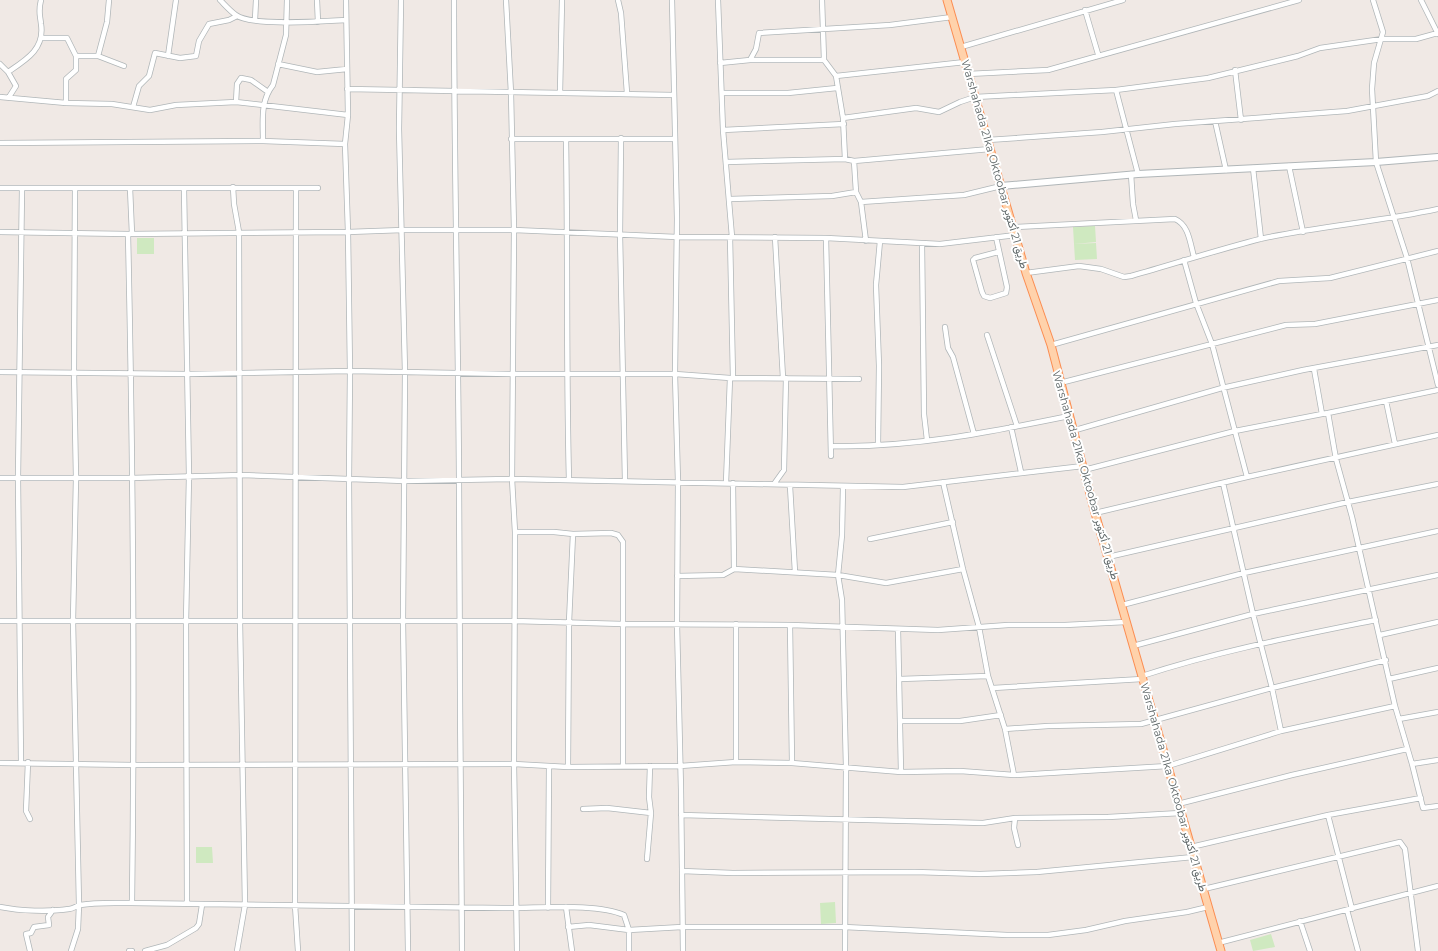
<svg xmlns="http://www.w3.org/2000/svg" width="1438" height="951" viewBox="0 0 1438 951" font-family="Montserrat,Vazirmatn,sans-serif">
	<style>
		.green { fill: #cfe9c0 }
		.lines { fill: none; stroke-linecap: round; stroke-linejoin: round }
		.minor-casing { stroke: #b0b6b8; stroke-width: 6 }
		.tertiary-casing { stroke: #b0b6b8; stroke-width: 8 }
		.primary-casing { stroke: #fb8d52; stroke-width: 9 }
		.minor { stroke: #fff; stroke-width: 4.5 }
		.tertiary { stroke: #fff; stroke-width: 6 }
		.primary { stroke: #ffd2ab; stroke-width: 7 }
		.labels { text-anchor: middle; stroke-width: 4; stroke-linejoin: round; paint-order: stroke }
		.street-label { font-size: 11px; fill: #5c6566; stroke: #fff }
	</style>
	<rect width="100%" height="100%" fill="#f0e9e5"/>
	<path class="green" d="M1095,226L1096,242L1074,244L1073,227Z
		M137,238H154V254H137Z
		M1096,243L1097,259L1075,260L1074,244Z
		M196,847H212L213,863H196Z
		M835,902L836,923L821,924L820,903Z
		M1271,934L1275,947L1253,951L1250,940Z"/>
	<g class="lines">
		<g class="minor-casing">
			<path id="minor" d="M220,0C225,5 230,11 236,15C252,27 325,21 346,20
				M317,0L318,22
				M346,0L348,115L345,144L348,232L350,371L349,480L352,951
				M401,0L399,129L405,372L403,621L408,951
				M454,0C454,159 458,319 459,478C460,636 460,793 462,951
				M506,0L511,93L514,230L512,479L515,532L514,764L517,951
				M618,0L621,13L627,93
				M672,0L677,219L675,374L678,482L677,624L681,790L683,951
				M718,0L723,130L732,237
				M822,0L824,60L836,76
				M1373,0L1383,32L1374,63L1372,89L1376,162L1407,258L1438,385
				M1421,0L1438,34
				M1085,10L1098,54
				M255,20L256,0
				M41,38H67L76,56V70L66,79V103
				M961,47L1123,0
				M76,56H98L124,66
				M98,56L107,22L109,0
				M168,56L176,0
				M750,60H824
				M720,63L750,60L756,49L759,33L890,25L952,17
				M0,64L8,72L16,86L9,97
				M278,64L317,72L347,69
				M1235,70L1241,120
				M8,72C26,60 45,49 41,24C40,14 38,12 41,0
				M968,74L1048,70L1299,0
				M347,89L674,95
				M1116,90L1138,174
				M560,93L562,0
				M722,93H788L837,88
				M0,97L66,103L112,104L150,110L176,105L236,102L348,115
				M236,102L237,84L241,78L251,80L268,92
				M133,107L139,86L149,76L155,53L180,58L196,56L199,41L209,24L229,20L237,16
				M843,118L916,108L939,112L960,102L975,97L1116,90L1208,78L1298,56L1320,48L1382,39H1416L1438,33
				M1215,121L1226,170
				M723,130L844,124
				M621,138L620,234L625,481
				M511,139H675
				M566,140C568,253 566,367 569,480
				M988,140L1102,132L1175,124L1347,111L1428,96L1438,91
				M263,141C263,122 260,101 273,85L286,35L287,0
				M0,143L263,141L345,144
				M845,159L843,118L836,76L965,62
				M854,161L856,192L861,202L866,241
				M726,162L845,159L854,161L990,149
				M1289,166L1303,232
				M1253,168L1261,239
				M1131,174L1133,204L1136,220
				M233,187L234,204L239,232L240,621L245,905L237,951
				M0,188H318
				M130,188L132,234
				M296,188L295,905L298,951
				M184,189L189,476L186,622L187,904
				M730,199L832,196L856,192
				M861,202L964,195L1001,186
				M1014,227L1175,219C1189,225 1190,243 1194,257
				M0,232L128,234L348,232L403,230H514L677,237L826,238L940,244L1016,235
				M128,234C133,457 135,680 132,903
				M730,237L733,378
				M775,237L783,378
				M996,237L1007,287L1006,293L990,298L984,296L982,292L973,260L975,258L998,252
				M826,238L831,456
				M922,244L924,414L927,440
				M1184,260L1196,303L1212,344L1247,477
				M1026,273L1079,266L1101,269L1124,277L1131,276C1174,264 1217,250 1260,239C1319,226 1379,222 1438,209
				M945,327L948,348L953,357L974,434
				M987,335L1017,426
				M1051,345L1279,281L1330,278L1438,251
				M1314,369L1322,414L1328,413L1336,459L1352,517L1395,706L1412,764L1438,760
				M0,372L187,374L350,371L512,374H675L730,378L859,379
				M1060,383L1286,325L1315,324L1438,300
				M1386,401L1395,444
				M1328,413L1438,390
				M1011,427L1021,472
				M1072,431L1222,388L1303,370L1438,345
				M878,445L879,366L876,285L880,241
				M831,446C911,448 991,432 1069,416
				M1084,470L1235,431L1322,414
				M0,478H131L241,475L404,481L512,479L903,487L1083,466
				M943,482L963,569L979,627L988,676L1005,729L1014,775
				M726,483L730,378
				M733,483L734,569
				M1223,483L1253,614L1272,688L1281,731
				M774,484L784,470L786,378
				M790,486L795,572
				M843,487L842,535L838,575L842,600L846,767L845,951
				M1095,513L1247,477L1438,435
				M515,532H554L573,534L611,533L618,535L623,542V765
				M870,539L953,522
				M1108,557L1348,502L1438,484
				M677,576L723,575L734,569L838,575L886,583L963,569
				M1122,605L1244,573L1438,531
				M0,621H514L623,624L790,625L938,630L1008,625H1065L1126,622
				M790,625L792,763
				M898,629L901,772
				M1380,635L1438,622
				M1133,646L1253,614L1438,575
				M1142,676C1218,651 1297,636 1376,620
				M900,679L988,676
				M1389,679L1438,668
				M993,688L1142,679
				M1399,719L1438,712
				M900,721H960L1001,715
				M1005,729L1048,726L1141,724L1272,688L1386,660
				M28,762L26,811L30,819
				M736,762V624
				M0,763L134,765L514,764L568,767L680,766L736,762L792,763L901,772L960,771L1014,775L1168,766L1281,731L1395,706
				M21,763L18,478L22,188
				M1412,764L1423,808L1438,806
				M568,767L569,622L573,534
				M1178,804L1292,775L1407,749
				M583,809L607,808L651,813
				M681,815L983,823L1015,818L1108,817L1181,813
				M1328,815L1352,909
				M1015,818L1014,828L1018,845
				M1191,847L1328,815L1421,798
				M647,859L651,813L649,797L650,766
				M682,871L733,873L915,872L980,874L1037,872L1193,857
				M1204,889L1400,842L1405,849L1418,951
				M0,907C20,911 49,912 69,909C73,909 76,906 80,905C96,902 115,903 131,903C254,904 378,906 502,908C534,909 595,902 624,915L629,930V951
				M566,907L572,951
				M548,908L549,766
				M1347,910L1358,951
				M1300,921L1310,951
				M568,927L589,925L629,930L682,927H844L1007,935H1048L1086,930L1125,921L1187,912L1208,907
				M1218,943L1438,886
				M30,951L26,934L31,933L34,927L49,925L48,917L53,910
				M71,951L78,929L79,905L73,621L76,478L74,371L75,188
				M129,951H132
				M145,951L167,945L196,928L199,924L202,905"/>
		</g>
		<g class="tertiary-casing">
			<path id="tertiary" d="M1001,186L1138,174L1376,162L1438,157"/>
		</g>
		<g class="primary-casing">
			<path id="primary" d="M947,0L1026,273L1051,345L1095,513L1221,951"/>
		</g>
		<use href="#minor" class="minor"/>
		<use href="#tertiary" class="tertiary"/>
		<use href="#primary" class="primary"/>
	</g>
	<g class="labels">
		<g class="street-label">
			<text transform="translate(995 164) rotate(74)" y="4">Warshahada 21ka Oktoobar طريق 21 أكتوبر</text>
			<text transform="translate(1086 475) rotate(74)" y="4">Warshahada 21ka Oktoobar طريق 21 أكتوبر</text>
			<text transform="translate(1174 787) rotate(74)" y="4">Warshahada 21ka Oktoobar طريق 21 أكتوبر</text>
		</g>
	</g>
</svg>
